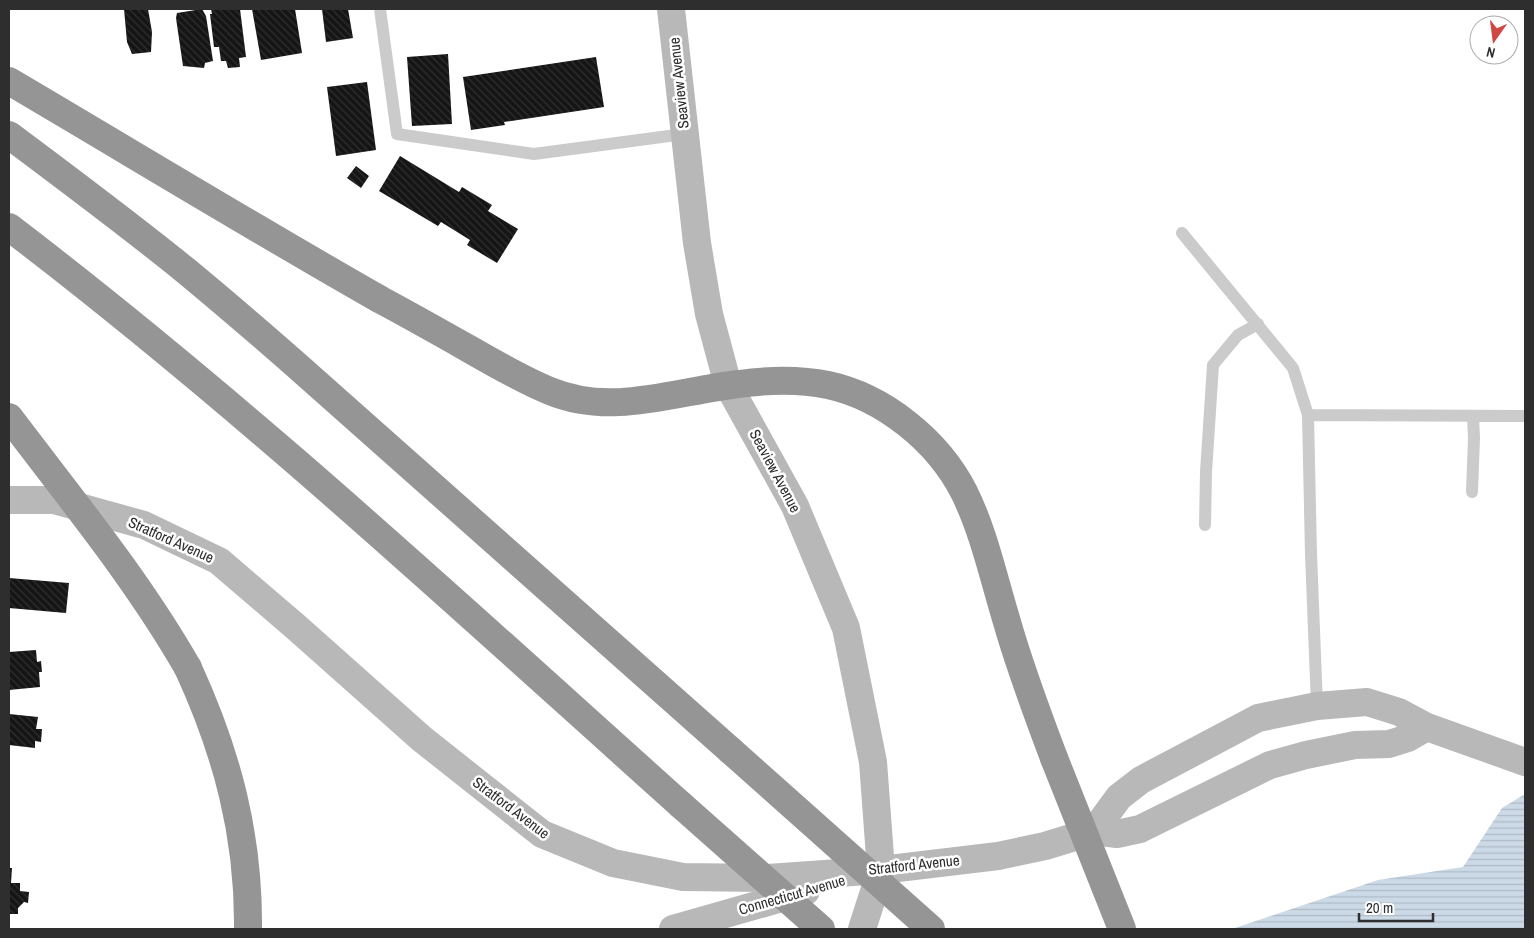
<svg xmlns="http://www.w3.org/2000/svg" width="1534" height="938" font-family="'Archivo Narrow',sans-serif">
<defs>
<pattern id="water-rules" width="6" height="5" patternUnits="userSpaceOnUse" patternTransform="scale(1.25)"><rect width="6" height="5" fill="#ccdae7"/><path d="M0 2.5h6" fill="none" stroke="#b0bbc6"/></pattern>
<pattern id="building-back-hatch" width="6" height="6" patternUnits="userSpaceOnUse" patternTransform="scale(1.25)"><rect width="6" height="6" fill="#151515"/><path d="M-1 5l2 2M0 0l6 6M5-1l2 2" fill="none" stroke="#2f2f2f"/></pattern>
</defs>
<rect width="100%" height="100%" fill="#fff"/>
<path fill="url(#water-rules)" d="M 1525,794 L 1525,929 L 1232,929 L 1378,880 L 1463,867 L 1502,808 Z"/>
<path fill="url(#building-back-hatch)" d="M 124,9 L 148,9 L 152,32 L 151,52 L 132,54 L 127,42 Z
M 202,9 L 206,16 L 213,61 L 205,63 L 204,68 L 183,66 L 176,18 L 177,13 Z
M 211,9 L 240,9 L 246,57 L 239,58 L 240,67 L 228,68 L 226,61 L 221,61 L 219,47 L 214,47 L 210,14 L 212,14 Z
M 252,9 L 295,9 L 302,53 L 261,60 Z
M 322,9 L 348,9 L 353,38 L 326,42 Z
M 448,54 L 452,124 L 412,126 L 407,57 Z
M 596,57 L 604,107 L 504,122 L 505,125 L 471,130 L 463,77 Z
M 367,82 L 376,150 L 336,156 L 327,87 Z
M 400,156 L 459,192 L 462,187 L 492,205 L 488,211 L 518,229 L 497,263 L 467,245 L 470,240 L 441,222 L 438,226 L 379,191 Z
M 356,166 L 369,176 L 361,188 L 347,178 Z
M 9,578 L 69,583 L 66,613 L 9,608 Z
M 36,650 L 37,662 L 41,661 L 42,672 L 39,672 L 40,687 L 9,690 L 9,652 Z
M 9,714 L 38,717 L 36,729 L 42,729 L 41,742 L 35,741 L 35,748 L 9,745 Z
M 9,868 L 12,868 L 11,883 L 20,883 L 20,891 L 29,892 L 28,903 L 24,902 L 18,908 L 18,914 L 9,914 Z"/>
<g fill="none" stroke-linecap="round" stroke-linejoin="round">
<path stroke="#cbcbcb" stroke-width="12" d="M 380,9 L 397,134 L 534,154 L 684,134
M 1182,233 L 1293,368 L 1308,415 L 1311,554 L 1317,706
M 1308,415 L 1525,416
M 1472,492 L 1474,438 L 1473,416
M 1205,525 L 1206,472 L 1213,365 L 1238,335 L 1258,324"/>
<path stroke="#b8b8b8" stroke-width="28" d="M 671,9 L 697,243 L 709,314 L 728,385 L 795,506 L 846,628 L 873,762 L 881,870 L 862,929
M 9,500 L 54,500 L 144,525 L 219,561 L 296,627 L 422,739 L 542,834 L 613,863 L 683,877 L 768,878 L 881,870 L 998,856 L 1045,846 L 1094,831 L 1117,834 L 1140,829 L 1270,765 L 1306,755 L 1355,745 L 1389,744 L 1408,738 L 1427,727
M 1094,831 L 1119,797 L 1141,780 L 1258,718 L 1317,706 L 1367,702 L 1399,712 L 1427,727 L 1525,762
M 673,929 L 806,891"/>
<path stroke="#959595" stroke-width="28" d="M 9,81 C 133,154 256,229 381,300 C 411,316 441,333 471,350 C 497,365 523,380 550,391 C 612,417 676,391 739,384 C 768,380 799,379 828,385 C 884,397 938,441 964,492 C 984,532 994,580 1007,622 C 1020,668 1037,713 1054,758
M 9,135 C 68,179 127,223 185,270 C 231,308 276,347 321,387 L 730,750
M 9,227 C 244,406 461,608 681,805
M 188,668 C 227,753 249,835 248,929"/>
<path stroke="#959595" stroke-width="28" d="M 9,417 C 71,499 137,579 188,668
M 730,750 L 931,929
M 1054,758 L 1122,929
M 681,805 L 821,929"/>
</g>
<g text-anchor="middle" stroke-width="5" stroke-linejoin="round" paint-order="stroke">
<g font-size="15" fill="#2e2e2e" stroke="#fff">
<text transform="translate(679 83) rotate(-96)" y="5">Seaview Avenue</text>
<text transform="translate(775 471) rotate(62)" y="5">Seaview Avenue</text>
<text transform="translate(171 540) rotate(24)" y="5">Stratford Avenue</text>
<text transform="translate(511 808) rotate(37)" y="5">Stratford Avenue</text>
<text transform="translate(914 865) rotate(-6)" y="5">Stratford Avenue</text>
<text transform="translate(792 895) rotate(-16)" y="5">Connecticut Avenue</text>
</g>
</g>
<rect width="1534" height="938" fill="none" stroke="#2e2e2e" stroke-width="20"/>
<g transform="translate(1494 40) rotate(194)"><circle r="24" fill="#ffffff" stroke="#ababab"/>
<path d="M0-4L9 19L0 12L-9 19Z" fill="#cf4846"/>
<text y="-8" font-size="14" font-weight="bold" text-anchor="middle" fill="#2e2e2e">N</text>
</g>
<path d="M1359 913v8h74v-8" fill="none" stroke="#2e2e2e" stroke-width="2.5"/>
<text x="1366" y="913" font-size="15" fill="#2e2e2e" stroke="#ffffff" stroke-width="4" paint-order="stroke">20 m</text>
</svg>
